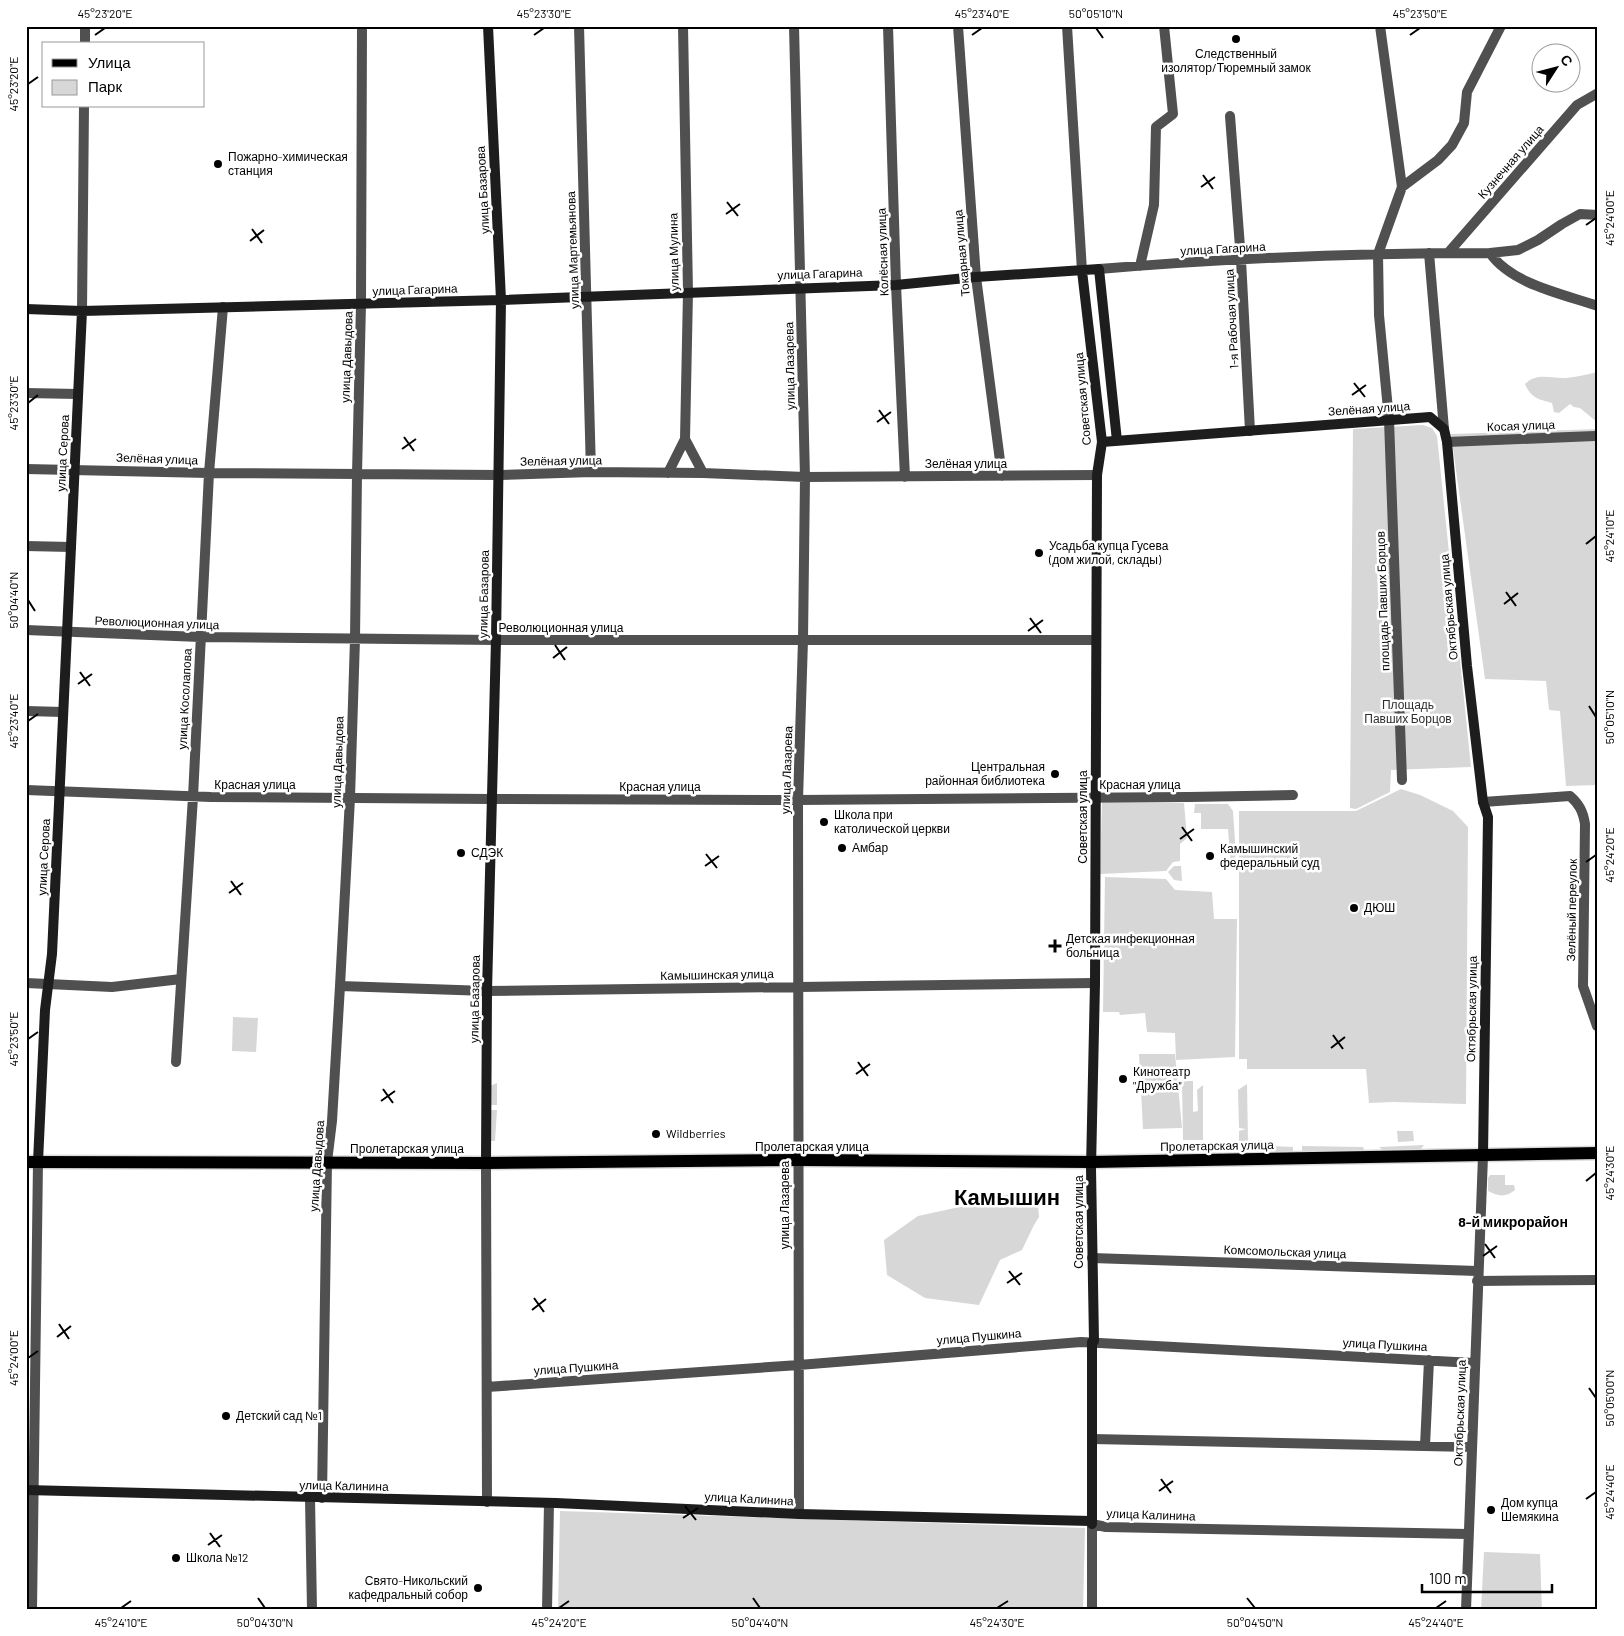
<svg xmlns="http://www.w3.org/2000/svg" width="1624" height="1636" font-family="Barlow,sans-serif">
<rect width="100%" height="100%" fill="#fff"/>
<path fill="#d7d7d7" d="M 1598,372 L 1598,423 L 1580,408 L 1574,407 L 1570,404 L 1559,413 L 1554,412 L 1552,403 C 1538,399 1531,398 1525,384 C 1538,372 1550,379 1566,378 C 1576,377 1588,374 1598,372 Z
M 1423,425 L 1432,428 L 1437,436 L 1471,767 L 1391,770 L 1390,792 L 1356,809 L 1350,808 L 1353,429 Z
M 1598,429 L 1598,785 L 1566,786 L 1560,711 L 1549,710 L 1546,681 L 1485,679 L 1451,434 Z
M 1401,789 L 1420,795 L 1453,811 L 1468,827 L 1466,1104 L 1393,1102 L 1369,1103 L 1366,1069 L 1247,1069 L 1247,1059 L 1239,1059 L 1239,811 L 1356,811 Z
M 1102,802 L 1184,803 L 1187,838 L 1180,844 L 1180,861 L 1173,862 L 1166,871 L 1100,874 Z
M 1195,804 L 1228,804 L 1233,811 L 1236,855 L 1231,867 L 1228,829 L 1201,829 L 1201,813 L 1194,813 Z
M 1174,866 L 1181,866 L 1182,881 L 1174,880 L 1168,872 Z
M 1105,877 L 1166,879 L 1175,890 L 1212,892 L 1214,919 L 1237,919 L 1235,1057 L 1176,1060 L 1175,1033 L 1147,1032 L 1145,1013 L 1120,1015 L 1119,1012 L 1103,1012 Z
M 233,1017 L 258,1018 L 256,1052 L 232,1051 Z
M 1139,1054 L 1175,1054 L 1182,1128 L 1143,1129 Z
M 1182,1081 L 1193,1081 L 1193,1112 L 1198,1111 L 1197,1090 L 1203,1085 L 1203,1140 L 1183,1140 Z
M 497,1083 L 497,1105 L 489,1105 L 490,1086 Z
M 1247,1084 L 1248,1141 L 1239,1141 L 1239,1131 L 1246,1129 L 1239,1128 L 1238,1090 Z
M 488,1110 L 497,1110 L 495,1141 L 490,1141 Z
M 1397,1131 L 1413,1131 L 1414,1141 L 1398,1142 Z
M 1424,1145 L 1420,1150 L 1384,1151 L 1379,1147 Z
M 1269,1146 L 1293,1147 L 1293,1152 L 1270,1152 Z
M 1302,1146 L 1363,1147 L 1365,1152 L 1302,1152 Z
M 1490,1175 L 1505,1175 L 1505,1185 L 1514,1185 L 1515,1190 C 1505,1198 1498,1196 1488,1191 L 1488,1178 Z
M 1006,1195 L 1020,1195 L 1038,1205 L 1039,1217 L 1034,1225 L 1022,1250 L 1000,1260 L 979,1305 L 925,1298 L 887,1275 L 884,1240 L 918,1216 L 964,1206 L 987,1198 Z
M 560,1511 L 1085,1528 L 1083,1610 L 558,1610 Z
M 1484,1552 L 1540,1554 L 1542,1610 L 1481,1610 Z"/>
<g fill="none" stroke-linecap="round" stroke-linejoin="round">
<g stroke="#dbdbdb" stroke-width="15">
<path id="primary" d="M 26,1162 L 486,1163 L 798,1160 L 1091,1162 L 1598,1153"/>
</g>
<path stroke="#505050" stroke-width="10" d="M 579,26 L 591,472
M 683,26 L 688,292 L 685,439 L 703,473
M 794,26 L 805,477 L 803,640 L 798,800 L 799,1514
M 888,26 L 896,285 L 905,477
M 958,26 L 976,277 L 1002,476
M 1067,26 L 1082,271
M 1380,26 L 1402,187 L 1378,254 L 1379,315 L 1389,420 L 1402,780
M 85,44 L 85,26
M 1230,116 L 1241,260 L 1250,431
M 1402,187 L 1438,160 L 1452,145 L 1464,123 L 1467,92 L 1501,26
M 1429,253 L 1444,429
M 1448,253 L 1577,105 L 1598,93
M 1490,253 L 1518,250 L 1538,240 L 1562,224 L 1580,214 L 1598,215
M 1140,266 L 1154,205 L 1156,127 L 1173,114 L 1164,26
M 1099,269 C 1229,258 1360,253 1490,253 C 1511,284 1563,294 1598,306
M 82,311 L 84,106
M 26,393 L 78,394
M 1447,442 L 1595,436
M 26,469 L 209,473 L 499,475 L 591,472 L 703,473 L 805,477 L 1097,475
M 668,473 L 685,439
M 26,546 L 71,547
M 26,630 L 200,637 L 496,640 L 1096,640
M 26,711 L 63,712
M 26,790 L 211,797 L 492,799 L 798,800 L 1189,797 L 1293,795
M 1483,802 L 1570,796 C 1579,804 1583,811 1585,824 L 1583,986 L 1597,1026
M 26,983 L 112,987 L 181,979
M 340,986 L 487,991 L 1095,983
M 176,1062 L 193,797 L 209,473 L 223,307
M 486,1163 L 487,1502
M 1092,1258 L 1477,1271
M 1477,1281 L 1598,1280
M 487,1387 L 799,1365 L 1081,1342 L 1474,1363
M 1092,1439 L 1471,1447
M 1425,1446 L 1429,1360
M 310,1498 L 312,1610
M 322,1498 L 327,1162 L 332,1121 L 340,986 L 350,798 L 355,639 L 357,474 L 361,304 L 362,26
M 32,1610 L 38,1162
M 547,1610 L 549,1503
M 1092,1610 L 1092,1524 L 1106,1527 L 1468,1534
M 1466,1610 L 1483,1156"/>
<path stroke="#1d1d1d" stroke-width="10" d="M 1082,271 L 1102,442 L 1097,475 L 1095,983 L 1091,1168 L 1094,1341 L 1092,1342 L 1092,1524
M 26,309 L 82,311 L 501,300 L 896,285 L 976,277 L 1099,269 L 1117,441
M 1102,442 L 1430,417 L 1444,429 L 1447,442 L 1467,666 L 1483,802 L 1488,817 L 1483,1156
M 38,1162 L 45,1010 L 52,954 L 82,311
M 486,1163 L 487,991 L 496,640 L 501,300 L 488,26
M 26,1490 L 556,1503 L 799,1514 L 1091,1521 L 1092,1524"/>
<use href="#primary" stroke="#000" stroke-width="12"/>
</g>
<path fill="none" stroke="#000" stroke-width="2" d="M 1096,28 L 1103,38M 95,35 L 105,28M 534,35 L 544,28M 972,35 L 982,28M 1410,35 L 1420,28M 28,84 L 38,77M 1203,175 L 1213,189M 1201,187 L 1215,177M 727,202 L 738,216M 726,214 L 740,204M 1586,225 L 1596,218M 252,229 L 262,243M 250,241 L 264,230M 1354,383 L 1365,397M 1352,395 L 1366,385M 28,403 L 38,395M 879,410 L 889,424M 877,422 L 891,412M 404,437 L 414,451M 402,449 L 416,439M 1586,544 L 1596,536M 1506,592 L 1516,606M 28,600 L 35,611M 1504,604 L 1518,593M 1030,618 L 1041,633M 1028,631 L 1043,620M 555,645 L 565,660M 553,658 L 567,647M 80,672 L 90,686M 78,684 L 92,674M 1589,706 L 1596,717M 28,721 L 38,714M 1182,827 L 1192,841M 1180,839 L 1194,829M 706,854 L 717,868M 1586,862 L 1596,855M 705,866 L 719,856M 231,881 L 241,895M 229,893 L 243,883M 1333,1035 L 1343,1049M 28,1039 L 38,1032M 1331,1048 L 1345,1037M 858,1062 L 868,1076M 856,1074 L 870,1064M 383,1089 L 393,1103M 381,1101 L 395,1091M 1586,1181 L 1596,1173M 1485,1244 L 1495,1258M 1483,1256 L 1497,1246M 1009,1271 L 1020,1285M 1007,1283 L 1022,1273M 534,1298 L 544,1312M 532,1310 L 546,1299M 59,1324 L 69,1339M 57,1337 L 71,1326M 28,1358 L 38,1351M 1589,1388 L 1596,1398M 1161,1479 L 1171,1493M 1159,1491 L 1173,1481M 1586,1499 L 1596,1492M 685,1506 L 696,1520M 683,1518 L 698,1508M 210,1533 L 220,1547M 208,1545 L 222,1535M 258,1598 L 265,1608M 753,1598 L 760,1608M 1247,1598 L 1255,1608M 121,1608 L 131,1601M 559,1608 L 569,1601M 997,1608 L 1008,1601M 1436,1608 L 1446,1601"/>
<g fill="#000" stroke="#fff" stroke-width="2">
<circle cx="1236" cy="39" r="5"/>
<circle cx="218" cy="164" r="5"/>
<circle cx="1039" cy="553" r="5"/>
<circle cx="1055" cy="774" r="5"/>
<circle cx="824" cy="822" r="5"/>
<circle cx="842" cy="848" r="5"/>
<circle cx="461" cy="853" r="5"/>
<circle cx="1210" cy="856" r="5"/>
<circle cx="1354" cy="908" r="5"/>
<path d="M1052.5 938.5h5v5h5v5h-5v5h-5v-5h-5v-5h5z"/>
<circle cx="1123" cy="1079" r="5"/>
<circle cx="656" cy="1134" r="5"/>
<circle cx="226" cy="1416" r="5"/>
<circle cx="1491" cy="1510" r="5"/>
<circle cx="176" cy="1558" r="5"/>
<circle cx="478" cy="1588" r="5"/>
</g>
<g text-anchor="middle" stroke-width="5" stroke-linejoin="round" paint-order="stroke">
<g font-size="12" fill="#000" stroke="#fff" text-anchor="start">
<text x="1236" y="58" text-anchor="middle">Следственный<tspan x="1236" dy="14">изолятор/Тюремный замок</tspan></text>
<text x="228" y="161">Пожарно-химическая<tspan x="228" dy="14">станция</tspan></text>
<text x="1049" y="550">Усадьба купца Гусева<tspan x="1049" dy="14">(дом жилой, склады)</tspan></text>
<text x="1045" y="771" text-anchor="end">Центральная<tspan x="1045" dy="14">районная библиотека</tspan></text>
<text x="834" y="819">Школа при<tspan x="834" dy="14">католической церкви</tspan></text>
<text x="852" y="852">Амбар</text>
<text x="1220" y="853">Камышинский<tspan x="1220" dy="14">федеральный суд</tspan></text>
<text x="471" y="857">СДЭК</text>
<text x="1364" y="912">ДЮШ</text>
<text x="1066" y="943">Детская инфекционная<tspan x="1066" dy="14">больница</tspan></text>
<text x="1133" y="1076">Кинотеатр<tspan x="1133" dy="14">"Дружба"</tspan></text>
<text x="666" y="1138">Wildberries</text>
<text x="236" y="1420">Детский сад №1</text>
<text x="1501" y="1507">Дом купца<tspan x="1501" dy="14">Шемякина</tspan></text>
<text x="186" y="1562">Школа №12</text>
<text x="468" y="1585" text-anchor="end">Свято-Никольский<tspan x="468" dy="14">кафедральный собор</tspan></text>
</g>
<g font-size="12" fill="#000" stroke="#fff">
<text transform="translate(1511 162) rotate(-49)" y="4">Кузнечная улица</text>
<text transform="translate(483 190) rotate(-93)" y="4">улица Базарова</text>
<text transform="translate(1223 249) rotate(-3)" y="4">улица Гагарина</text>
<text transform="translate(573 250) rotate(-92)" y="4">улица Мартемьянова</text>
<text transform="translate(674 252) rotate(-91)" y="4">улица Мулина</text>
<text transform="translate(883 252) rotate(-92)" y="4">Колёсная улица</text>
<text transform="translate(962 253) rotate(-95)" y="4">Токарная улица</text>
<text transform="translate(820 274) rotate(-2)" y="4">улица Гагарина</text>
<text transform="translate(415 290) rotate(-2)" y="4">улица Гагарина</text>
<text transform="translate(1232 319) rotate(-93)" y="4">1-я Рабочая улица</text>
<text transform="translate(347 357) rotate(-88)" y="4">улица Давыдова</text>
<text transform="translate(790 366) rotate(-91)" y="4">улица Лазарева</text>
<text transform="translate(1083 399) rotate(-95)" y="4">Советская улица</text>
<text transform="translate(1369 409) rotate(-4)" y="4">Зелёная улица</text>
<text transform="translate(1521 426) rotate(-2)" y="4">Косая улица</text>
<text transform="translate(63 453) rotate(-87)" y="4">улица Серова</text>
<text transform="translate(157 459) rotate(2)" y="4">Зелёная улица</text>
<text transform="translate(561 461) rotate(-1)" y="4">Зелёная улица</text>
<text x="966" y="468">Зелёная улица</text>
<text transform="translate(484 594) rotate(-89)" y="4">улица Базарова</text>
<text transform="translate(1383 601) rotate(-92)" y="4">площадь Павших Борцов</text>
<text transform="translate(1449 607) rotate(-95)" y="4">Октябрьская улица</text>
<text transform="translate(157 623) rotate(2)" y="4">Революционная улица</text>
<text x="561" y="632">Революционная улица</text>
<text transform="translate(185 699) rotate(-87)" y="4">улица Косолапова</text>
<text transform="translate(338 762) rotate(-88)" y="4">улица Давыдова</text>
<text transform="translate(787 770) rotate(-88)" y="4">улица Лазарева</text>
<text x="255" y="789">Красная улица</text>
<text x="1140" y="789">Красная улица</text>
<text x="660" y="791">Красная улица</text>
<text transform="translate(1083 817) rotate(-90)" y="4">Советская улица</text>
<text transform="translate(44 857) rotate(-87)" y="4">улица Серова</text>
<text transform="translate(1572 910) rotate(-89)" y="4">Зелёный переулок</text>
<text transform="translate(717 975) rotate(-1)" y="4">Камышинская улица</text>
<text transform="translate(475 999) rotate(-89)" y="4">улица Базарова</text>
<text transform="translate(1472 1009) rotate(-89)" y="4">Октябрьская улица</text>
<text transform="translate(1217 1146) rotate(-1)" y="4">Пролетарская улица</text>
<text x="812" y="1151">Пролетарская улица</text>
<text x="407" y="1153">Пролетарская улица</text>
<text transform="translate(317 1166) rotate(-86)" y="4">улица Давыдова</text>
<text transform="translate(785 1205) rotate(-90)" y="4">улица Лазарева</text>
<text transform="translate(1079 1222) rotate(-90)" y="4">Советская улица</text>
<text transform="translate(1285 1252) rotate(2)" y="4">Комсомольская улица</text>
<text transform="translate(979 1337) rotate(-5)" y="4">улица Пушкина</text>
<text transform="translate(1385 1345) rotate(3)" y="4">улица Пушкина</text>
<text transform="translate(576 1368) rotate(-4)" y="4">улица Пушкина</text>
<text transform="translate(1460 1413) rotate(-88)" y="4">Октябрьская улица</text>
<text transform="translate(344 1486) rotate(1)" y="4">улица Калинина</text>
<text transform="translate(749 1499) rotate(3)" y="4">улица Калинина</text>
<text transform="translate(1151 1515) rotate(2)" y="4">улица Калинина</text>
</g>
<g font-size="12" fill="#2e2e2e" stroke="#fff">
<text x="1408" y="709">Площадь<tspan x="1408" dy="14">Павших Борцов</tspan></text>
</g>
<g font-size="14" font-weight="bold" fill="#000" stroke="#fff">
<text x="1513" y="1227">8-й микрорайон</text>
</g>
<g font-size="22" font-weight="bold" fill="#000" stroke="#fff">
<text x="1007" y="1205">Камышин</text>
</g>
</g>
<rect width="1624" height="1636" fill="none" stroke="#ffffff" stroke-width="55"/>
<rect x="42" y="42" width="162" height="65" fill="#ffffff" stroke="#999999"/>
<rect x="52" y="59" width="25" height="8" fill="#000000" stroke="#999999"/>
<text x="88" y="68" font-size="15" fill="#000000">Улица</text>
<rect x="52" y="80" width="25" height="15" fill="#d7d7d7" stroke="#999999"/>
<text x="88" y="92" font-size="15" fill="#000000">Парк</text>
<g transform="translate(1556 68) rotate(54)"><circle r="24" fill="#ffffff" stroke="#999999"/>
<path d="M0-4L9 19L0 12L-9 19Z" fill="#000000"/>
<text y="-8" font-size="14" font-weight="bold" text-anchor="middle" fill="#000000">С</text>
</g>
<path d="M1422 1584v8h130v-8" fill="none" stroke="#000000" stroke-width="2.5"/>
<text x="1429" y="1584" font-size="15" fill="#000000" stroke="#ffffff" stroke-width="4" paint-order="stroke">100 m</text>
<rect x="28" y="28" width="1568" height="1580" fill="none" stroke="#000" stroke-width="2"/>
<g font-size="12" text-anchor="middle" fill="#000">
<text x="105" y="18">45°23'20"E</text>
<text x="544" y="18">45°23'30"E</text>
<text x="982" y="18">45°23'40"E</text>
<text x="1096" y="18">50°05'10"N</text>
<text x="1420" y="18">45°23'50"E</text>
<text transform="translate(14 84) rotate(-90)" y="4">45°23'20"E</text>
<text transform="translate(1610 218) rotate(-90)" y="4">45°24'00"E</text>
<text transform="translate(14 403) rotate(-90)" y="4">45°23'30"E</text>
<text transform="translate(1610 536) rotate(-90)" y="4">45°24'10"E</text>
<text transform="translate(14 600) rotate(-90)" y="4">50°04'40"N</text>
<text transform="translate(1610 717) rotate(-90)" y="4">50°05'10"N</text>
<text transform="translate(14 721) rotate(-90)" y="4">45°23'40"E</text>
<text transform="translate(1610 855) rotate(-90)" y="4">45°24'20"E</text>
<text transform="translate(14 1039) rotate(-90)" y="4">45°23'50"E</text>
<text transform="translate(1610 1173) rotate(-90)" y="4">45°24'30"E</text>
<text transform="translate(14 1358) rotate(-90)" y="4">45°24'00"E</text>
<text transform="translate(1610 1398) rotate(-90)" y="4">50°05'00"N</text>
<text transform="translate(1610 1492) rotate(-90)" y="4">45°24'40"E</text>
<text x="121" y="1627">45°24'10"E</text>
<text x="265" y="1627">50°04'30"N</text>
<text x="559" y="1627">45°24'20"E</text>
<text x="760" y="1627">50°04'40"N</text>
<text x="997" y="1627">45°24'30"E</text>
<text x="1255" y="1627">50°04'50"N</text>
<text x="1436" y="1627">45°24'40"E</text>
</g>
</svg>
